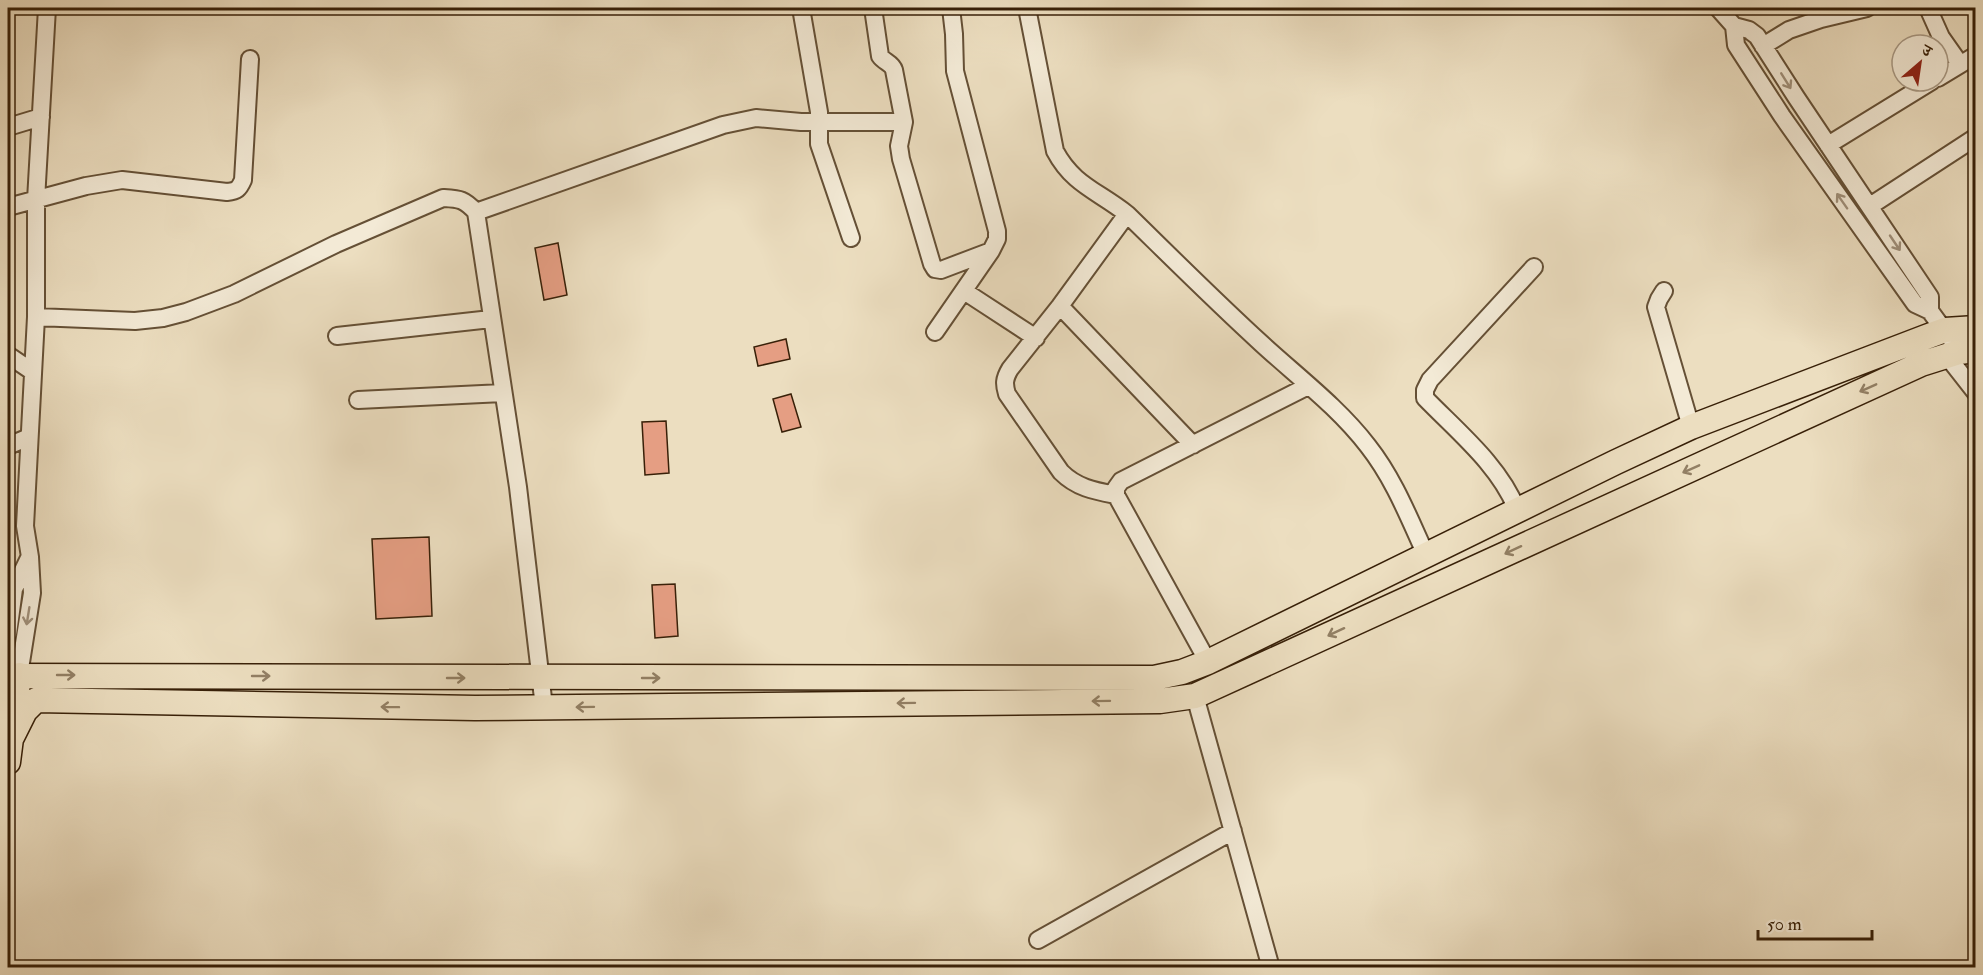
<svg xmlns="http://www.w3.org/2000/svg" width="1983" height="975" font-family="'IM FELL Double Pica','Noto Serif Devanagari',serif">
<rect width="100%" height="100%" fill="#ecdec0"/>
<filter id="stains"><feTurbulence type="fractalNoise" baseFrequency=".00333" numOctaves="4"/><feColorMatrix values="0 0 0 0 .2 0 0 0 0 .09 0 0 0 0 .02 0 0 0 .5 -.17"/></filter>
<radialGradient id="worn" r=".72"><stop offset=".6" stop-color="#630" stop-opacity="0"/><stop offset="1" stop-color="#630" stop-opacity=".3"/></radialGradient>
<path fill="#e59e83" stroke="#382008" stroke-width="1.5" d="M 558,243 L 567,295 L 544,300 L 535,248 Z
M 786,339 L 790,359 L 758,366 L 754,347 Z
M 791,394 L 801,427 L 782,432 L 773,399 Z
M 666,421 L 669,473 L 645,475 L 642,422 Z
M 429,537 L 432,616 L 376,619 L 372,539 Z
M 675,584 L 678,636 L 655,638 L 652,585 Z"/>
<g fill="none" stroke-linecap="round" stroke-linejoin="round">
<g stroke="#655036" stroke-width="20">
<path id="minor" d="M 801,8 L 819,112 L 819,144 L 851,238
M 873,8 L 880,56 C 884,62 892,63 894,70 L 904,122 L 899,146 L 901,159 L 932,264 L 935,269 L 941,270 L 991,251
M 1027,8 L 1055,151 C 1073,185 1098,191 1127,214 C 1172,258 1216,302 1262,344 C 1298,377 1339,408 1368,446 C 1394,479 1409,518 1426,555
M 1718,8 L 1734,26 L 1749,30 L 1757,36 L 1796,97 L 1930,297 L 1930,311
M 1928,8 L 1941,37 L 1960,64
M 1734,26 L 1736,45 L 1782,116 L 1915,304 L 1930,311 L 1949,337
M 1763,46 L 1789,30 L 1821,19 L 1867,8
M 1938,78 L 1976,55
M 8,127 L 41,117
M 1828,145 L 1932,81
M 1870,206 L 1976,137
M 8,207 L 86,186 L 122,180 L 227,192 C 237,191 239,189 243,180 L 250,59
M 476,212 L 723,125 L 756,118 L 801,122 L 904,122
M 964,291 L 1036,338
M 1664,291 L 1659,299 L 1656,307 L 1691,427
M 1060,306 L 1193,445
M 36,317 L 135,321 L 163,318 L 186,312 L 234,294 L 336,244 L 443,198 C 460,199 464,199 476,212 L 518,487 L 544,707
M 935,332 L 991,251 L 997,239 L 997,231 L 955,71 L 954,34 L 951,8
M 337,336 L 491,319
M 8,355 L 33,372
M 1947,356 L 1976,393
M 358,400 L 503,393
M 8,446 L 29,437
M 1116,495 C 1095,491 1077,488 1061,472 L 1007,394 C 1004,384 1004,379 1010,369 L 1060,306 L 1127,214
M 1517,510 C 1500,466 1458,432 1425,398 L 1425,390 L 1430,380 L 1534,267
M 8,634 L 14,589 L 29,558
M 1208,662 L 1116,495 L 1116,488 L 1121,481 L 1308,386
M 19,675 L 32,593 L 30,557 L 25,526 L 36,317 L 36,200 L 47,8
M 1195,696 L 1271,968
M 1038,940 L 1233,831"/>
</g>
<g stroke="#382008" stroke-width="27">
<path id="highway" d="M 8,676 L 1154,678 L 1182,672 L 1208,662 L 1616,462 L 1691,427 L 1926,337 L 1945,330 L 1976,328
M 10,741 L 25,711 L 36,700 L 475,708 L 1160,701 L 1195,696 L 1921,364 L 1959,352 L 1976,350
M 8,762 L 19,675"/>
</g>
<use href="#minor" stroke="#f3ead6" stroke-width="16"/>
<use href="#highway" stroke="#ecdec0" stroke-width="24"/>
</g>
<defs><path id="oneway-shaft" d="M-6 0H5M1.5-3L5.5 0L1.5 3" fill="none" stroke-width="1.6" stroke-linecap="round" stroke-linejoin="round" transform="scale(1.5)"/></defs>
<g stroke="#9f8f79">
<use href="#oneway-shaft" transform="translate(1786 81) rotate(58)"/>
<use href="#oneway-shaft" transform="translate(1842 201) rotate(-125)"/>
<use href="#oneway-shaft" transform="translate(1895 243) rotate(56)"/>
<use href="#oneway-shaft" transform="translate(28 616) rotate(99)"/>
</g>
<g stroke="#927f64">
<use href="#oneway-shaft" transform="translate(1868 388) rotate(156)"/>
<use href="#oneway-shaft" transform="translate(1691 469) rotate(156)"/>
<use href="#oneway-shaft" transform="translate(1513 550) rotate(155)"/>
<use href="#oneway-shaft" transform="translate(1336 632) rotate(155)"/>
<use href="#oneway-shaft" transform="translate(66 675)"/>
<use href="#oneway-shaft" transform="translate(261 676)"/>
<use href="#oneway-shaft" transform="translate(456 678)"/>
<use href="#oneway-shaft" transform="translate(651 678)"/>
<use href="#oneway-shaft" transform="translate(1101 701) rotate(179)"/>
<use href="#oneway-shaft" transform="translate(906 703) rotate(179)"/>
<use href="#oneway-shaft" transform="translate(390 707) rotate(-179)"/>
<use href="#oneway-shaft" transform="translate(585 707) rotate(179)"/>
</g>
<rect width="1983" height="975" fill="none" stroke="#ecdec0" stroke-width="30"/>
<rect x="9" y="9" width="1965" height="957" fill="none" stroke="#382008" stroke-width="3"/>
<rect x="15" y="15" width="1953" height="945" fill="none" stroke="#382008" stroke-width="1.5"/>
<g transform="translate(1920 63) rotate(29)"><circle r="28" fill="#f3ead6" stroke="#a89984" stroke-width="1.5"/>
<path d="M0-4.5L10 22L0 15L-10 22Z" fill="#8f2418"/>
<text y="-9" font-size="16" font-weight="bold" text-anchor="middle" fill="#382008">उ</text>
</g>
<path d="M1758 930v9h114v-9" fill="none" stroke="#382008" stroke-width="3"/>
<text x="1767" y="930" font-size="18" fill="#382008" stroke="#f3ead6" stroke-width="4.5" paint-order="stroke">50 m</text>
<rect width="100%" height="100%" filter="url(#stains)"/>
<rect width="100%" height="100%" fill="url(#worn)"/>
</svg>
